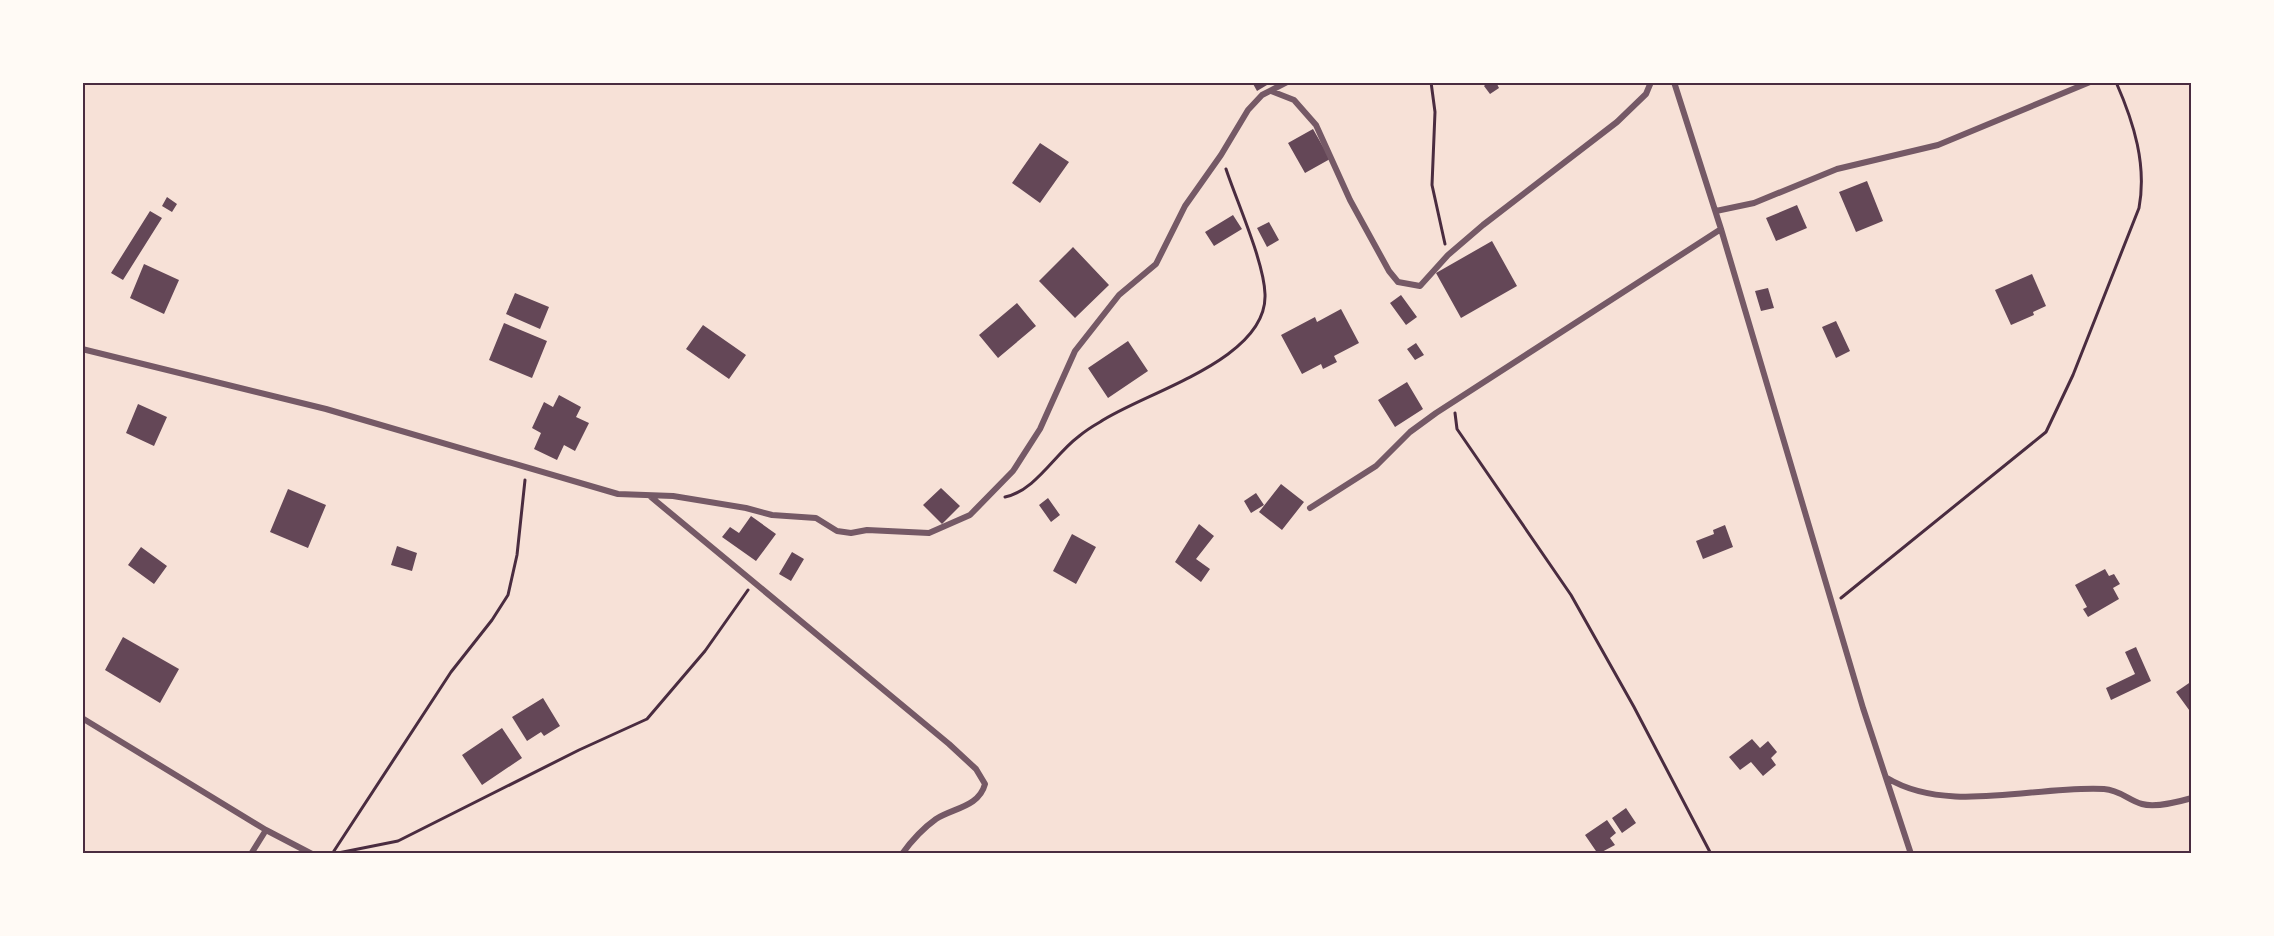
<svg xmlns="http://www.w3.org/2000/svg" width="2274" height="936" font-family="Jost,sans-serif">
<rect width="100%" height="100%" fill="#f7e1d7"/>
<path fill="#644757" d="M 1252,82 L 1272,82 L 1257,91 Z
M 1488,82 L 1496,82 L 1499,88 L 1490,94 L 1484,86 Z
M 1313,129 L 1330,159 L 1305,173 L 1288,143 Z
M 1040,143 L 1069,162 L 1040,203 L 1012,183 Z
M 1867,181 L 1883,221 L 1856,232 L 1839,192 Z
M 167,197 L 177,204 L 172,212 L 162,206 Z
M 1797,205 L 1807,228 L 1776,241 L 1766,218 Z
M 150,211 L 162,218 L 123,280 L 111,273 Z
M 1233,215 L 1242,229 L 1214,246 L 1205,232 Z
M 1269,222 L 1279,240 L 1267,247 L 1257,228 Z
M 1492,241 L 1517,286 L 1461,318 L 1436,273 Z
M 1073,247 L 1109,285 L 1075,318 L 1039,281 Z
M 144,264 L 179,280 L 164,314 L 130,298 Z
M 2032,274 L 2046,306 L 2033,312 L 2034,315 L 2011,325 L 1995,290 Z
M 1768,288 L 1774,308 L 1761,311 L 1755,291 Z
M 515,293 L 549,307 L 540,329 L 506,314 Z
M 1401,295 L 1417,317 L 1406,325 L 1390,303 Z
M 1017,303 L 1036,326 L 998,358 L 979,335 Z
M 1341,309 L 1359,343 L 1334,356 L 1337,362 L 1323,369 L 1321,364 L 1302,374 L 1281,335 L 1315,317 L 1317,322 Z
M 1836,321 L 1850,351 L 1836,358 L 1822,327 Z
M 504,323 L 547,341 L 532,378 L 489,360 Z
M 703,325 L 746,355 L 729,379 L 686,349 Z
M 1128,341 L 1148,371 L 1108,398 L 1088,368 Z
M 1416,343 L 1424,355 L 1415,360 L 1407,349 Z
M 1407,382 L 1423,409 L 1395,427 L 1378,400 Z
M 559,395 L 581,407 L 576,417 L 589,423 L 575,451 L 564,445 L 557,460 L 534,449 L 541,433 L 532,428 L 544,402 L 553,407 Z
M 138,404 L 167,417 L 154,446 L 126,433 Z
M 1281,484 L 1304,502 L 1282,530 L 1259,512 Z
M 941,488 L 960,506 L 942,524 L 923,505 Z
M 288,489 L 326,505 L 308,548 L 270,532 Z
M 1256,493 L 1264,505 L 1251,513 L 1244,501 Z
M 1048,498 L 1060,515 L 1051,522 L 1039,505 Z
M 751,516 L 776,534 L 756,561 L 722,537 L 730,527 L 739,533 Z
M 1199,524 L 1214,536 L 1196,559 L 1210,569 L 1201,582 L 1175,562 Z
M 1725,525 L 1733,547 L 1703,559 L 1696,541 L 1714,534 L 1713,530 Z
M 1072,534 L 1096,547 L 1076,584 L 1053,571 Z
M 397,546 L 417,553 L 412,571 L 391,565 Z
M 141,547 L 167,566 L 154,584 L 128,565 Z
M 792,552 L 804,559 L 791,581 L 779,574 Z
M 2105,569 L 2109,576 L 2114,574 L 2120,584 L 2113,588 L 2119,599 L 2088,617 L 2083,609 L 2087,607 L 2075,585 Z
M 123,637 L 179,669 L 160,703 L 105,670 Z
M 2136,647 L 2151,681 L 2111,700 L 2106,688 L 2135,674 L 2125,652 Z
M 2192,681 L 2192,714 L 2176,692 Z
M 543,698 L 560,726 L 544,736 L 541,732 L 527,741 L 512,717 Z
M 502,728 L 522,758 L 482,785 L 462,755 Z
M 1752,739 L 1760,748 L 1768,741 L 1777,752 L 1771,758 L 1776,765 L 1763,776 L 1751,762 L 1740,770 L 1729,757 Z
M 1626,808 L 1636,823 L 1622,833 L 1612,818 Z
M 1607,820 L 1616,833 L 1610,838 L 1615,845 L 1598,854 L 1585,835 Z"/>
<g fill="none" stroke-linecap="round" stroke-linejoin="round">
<path stroke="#4a2c40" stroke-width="3" d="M 1431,82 L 1435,112 L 1432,185 L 1445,244
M 1455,413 L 1457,429 L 1571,595 L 1634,707 L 1711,854
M 1005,497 C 1035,491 1055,454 1078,437 C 1085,431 1093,426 1100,422 C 1145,392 1268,360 1265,294 C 1264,262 1237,202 1226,169
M 1841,598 L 2046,432 L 2073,375 L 2139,208 C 2147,165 2134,123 2116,82
M 332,854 L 451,672 L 492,620 L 508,595 L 517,555 L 525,480
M 333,854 L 398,841 L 579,750 L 647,719 L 705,651 L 748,590"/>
<path stroke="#755966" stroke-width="6" d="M 1674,82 L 1721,229 L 1863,708 L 1911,854
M 1271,91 L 1294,100 L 1316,125 L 1350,200 L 1389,271 L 1398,282 L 1420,286 L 1448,255 L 1483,225 L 1617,122 L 1646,94 L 1651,82
M 1716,211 L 1754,203 L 1837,169 L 1938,145 L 2090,82
M 82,349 L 326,409 L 618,494 L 673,496 L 746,508 L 772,515 L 816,518 L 837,531 L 851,533 L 867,530 L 929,533 L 970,515 L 1013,471 L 1040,429 L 1075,351 L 1119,295 L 1156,264 L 1185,206 L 1221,155 L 1248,110 L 1262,95 L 1287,82
M 651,497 L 949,744 L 976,769 L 985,784 C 979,807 953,808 936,819 C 922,829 912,840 902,854
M 1310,508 L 1376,466 L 1410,432 L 1436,413 L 1721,229
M 82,718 L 266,830 L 312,854
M 1887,778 C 1948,815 2036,785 2104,789 C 2120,790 2128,800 2142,804 C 2155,808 2178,802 2192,798
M 251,854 L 266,830"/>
</g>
<rect width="2274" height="936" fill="none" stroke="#fffaf5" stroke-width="168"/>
<rect x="84" y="84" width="2106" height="768" fill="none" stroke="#4a2c40" stroke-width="2"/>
</svg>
